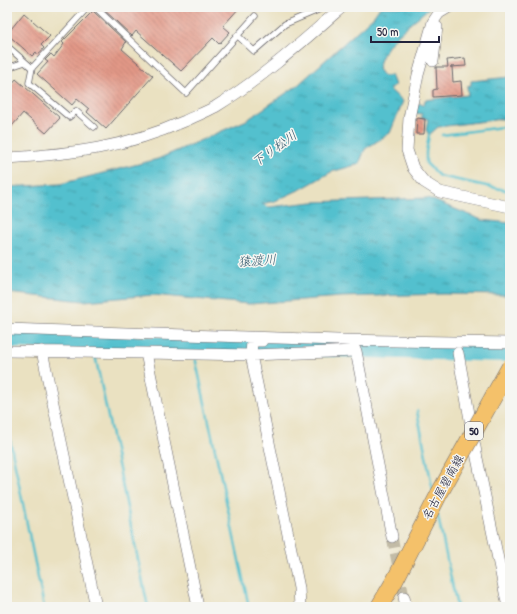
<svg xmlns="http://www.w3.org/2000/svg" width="517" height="614" font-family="'Patrick Hand','Klee One',sans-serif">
<defs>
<pattern id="water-ripples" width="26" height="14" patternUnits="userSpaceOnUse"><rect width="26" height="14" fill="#53c0ce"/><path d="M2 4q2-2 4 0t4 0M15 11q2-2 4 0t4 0" fill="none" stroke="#449ca8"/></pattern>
<pattern id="building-back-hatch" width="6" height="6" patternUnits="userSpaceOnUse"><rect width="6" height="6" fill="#e39987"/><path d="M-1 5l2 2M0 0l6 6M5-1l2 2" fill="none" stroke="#b87c70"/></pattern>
</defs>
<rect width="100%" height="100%" fill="#f6f6f2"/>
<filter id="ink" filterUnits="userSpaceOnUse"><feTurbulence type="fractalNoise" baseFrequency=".025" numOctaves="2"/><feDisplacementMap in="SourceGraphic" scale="8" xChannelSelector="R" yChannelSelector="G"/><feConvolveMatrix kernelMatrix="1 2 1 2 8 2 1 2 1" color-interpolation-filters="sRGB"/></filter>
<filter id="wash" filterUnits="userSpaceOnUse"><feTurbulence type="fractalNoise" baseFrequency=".012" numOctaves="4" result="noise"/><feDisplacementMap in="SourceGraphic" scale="16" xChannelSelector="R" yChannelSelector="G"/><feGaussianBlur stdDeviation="0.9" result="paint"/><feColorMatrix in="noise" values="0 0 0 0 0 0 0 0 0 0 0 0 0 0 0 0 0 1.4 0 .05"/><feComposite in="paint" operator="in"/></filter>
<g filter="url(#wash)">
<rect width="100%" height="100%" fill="#eae1c1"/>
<path fill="url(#water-ripples)" stroke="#3a7184" d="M 380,7 L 430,7 C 410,25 383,42 378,69 L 383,76 L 391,75 L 395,85 L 389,89 L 403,101 L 390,133 L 365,149 L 359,164 L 331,172 L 303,188 L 275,201 L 262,204 L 269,207 L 313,202 L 428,198 L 482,220 L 510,223 L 510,295 L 443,294 L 340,297 L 249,304 L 153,295 L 84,301 L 7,293 L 7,187 L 60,184 L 158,159 L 247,120 L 298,85 L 374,16 Z
M 510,77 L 510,118 L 438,127 L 429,135 L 426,130 L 428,119 L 421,118 L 422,114 L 415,113 L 418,103 L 424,105 L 425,100 L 468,95 L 467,86 L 471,85 L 471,81 Z"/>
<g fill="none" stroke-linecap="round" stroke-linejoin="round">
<path stroke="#53c0ce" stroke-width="2.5" d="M 429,135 L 426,152 L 426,163 L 439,176 L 510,191
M 442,135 L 510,126
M 93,343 L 94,350
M 506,354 L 510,354
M 95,355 L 148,607
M 195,357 L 249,607
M 417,411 L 433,491
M 7,426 L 44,607
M 437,512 L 457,607"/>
<path stroke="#53c0ce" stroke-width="16" d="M 7,340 L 506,354"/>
</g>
<g id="blocks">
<path fill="url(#building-back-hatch)" d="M 101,7 L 240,7 L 223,26 L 230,32 L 219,44 L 213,38 L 181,71 L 136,31 L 132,36 Z
M 93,11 L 126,42 L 122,49 L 153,76 L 106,129 L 87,112 L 89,109 L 77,99 L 72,105 L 37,74 L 48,62 L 45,60 L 51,54 L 54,57 L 64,44 L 62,42 Z
M 24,13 L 50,36 L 41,45 L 44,48 L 38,55 L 36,52 L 32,56 L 7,34 Z
M 465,58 L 466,66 L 450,67 L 452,67 L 453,82 L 461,81 L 462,95 L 433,97 L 433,90 L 437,89 L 436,67 L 448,67 L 447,60 Z
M 16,79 L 60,118 L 46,133 L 23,113 L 7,132 L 7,90 Z
M 417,118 L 425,119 L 424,134 L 416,134 Z"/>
</g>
</g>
<g filter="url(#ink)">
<use href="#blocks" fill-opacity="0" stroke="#68656a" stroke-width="1"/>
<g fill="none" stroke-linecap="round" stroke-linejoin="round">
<path stroke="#c2bba6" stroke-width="11" stroke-dasharray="11 5.5" stroke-linecap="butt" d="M 392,537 L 404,597"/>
<g stroke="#68656a" stroke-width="7">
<path id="service" d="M 95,7 L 186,93 L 255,16
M 238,36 L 254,51 L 285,24 L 325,7
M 7,46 L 32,68 L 88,7
M 32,68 L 29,83 L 69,117 L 76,111 L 94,127
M 7,73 L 13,66 L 25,62"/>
</g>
<g stroke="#68656a" stroke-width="12">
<path id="minor" d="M 449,7 L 439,13 L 433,22 L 418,75 L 409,118 L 407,150 L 413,168 L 424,182 L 440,192 L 510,207
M 433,61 L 437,27
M 7,158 C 72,154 124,148 185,121 C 195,116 206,112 215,107 C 261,79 301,43 342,7
M 7,329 L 338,340 L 510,343
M 262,341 L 252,341 L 251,355 L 356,351 L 392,537
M 7,351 L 146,353 L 198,607
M 42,351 L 96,607
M 146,353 L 251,355 L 299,588 L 300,607
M 458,353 L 477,458 L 508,607
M 404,597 L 406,607"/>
</g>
<g stroke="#68656a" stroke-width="18">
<path id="primary" d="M 379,607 L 395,580 L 439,494"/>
</g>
<use href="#service" stroke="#fff" stroke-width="5.5"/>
<use href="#minor" stroke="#fff" stroke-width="11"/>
<use href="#primary" stroke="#f4c16a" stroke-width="17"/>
<g stroke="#68656a" stroke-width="18" stroke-linecap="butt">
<path id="primary-bridge" d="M 439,494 L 510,367"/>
</g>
<use href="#primary-bridge" stroke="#f4c16a" stroke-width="17"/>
</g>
</g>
<g text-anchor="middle" stroke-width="3" stroke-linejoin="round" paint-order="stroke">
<rect fill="#f6f6f2" stroke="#626272" stroke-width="1" x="465" y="422" width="18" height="18" rx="3"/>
<g font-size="11" font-weight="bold" fill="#22223b">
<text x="474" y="435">50</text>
</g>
<g font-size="12" fill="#22223b" stroke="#f6f6f2">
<text transform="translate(443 487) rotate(-61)" y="4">名古屋碧南線</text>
</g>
<g font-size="13" font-style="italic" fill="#33596e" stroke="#f6f6f2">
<text transform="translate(274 148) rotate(-36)" y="5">下り松川</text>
<text transform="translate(257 260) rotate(-4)" y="5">猿渡川</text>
</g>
</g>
<rect width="517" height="614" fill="none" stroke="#f6f6f2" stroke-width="24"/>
<path d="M371 36v6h68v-6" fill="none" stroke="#22223b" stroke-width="2"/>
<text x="377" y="36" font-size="12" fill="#22223b" stroke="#f6f6f2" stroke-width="3" paint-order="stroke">50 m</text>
</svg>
